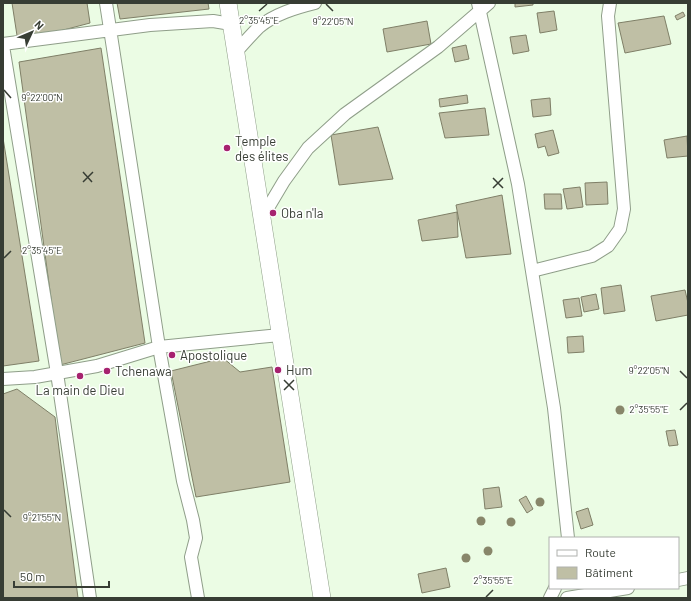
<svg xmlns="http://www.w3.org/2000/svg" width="691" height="601" font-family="Barlow,sans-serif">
<rect width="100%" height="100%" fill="#ebfce4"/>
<path fill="#bfbfa5" stroke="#7f7f67" d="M 12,3 L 87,3 L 90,23 L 18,42 Z
M 117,3 L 208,3 L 209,9 L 120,19 Z
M 515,3 L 533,3 L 533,5 L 515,7 Z
M 554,11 L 557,30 L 540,33 L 537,13 Z
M 683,12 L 685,16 L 677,20 L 675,16 Z
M 664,16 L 671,44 L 625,53 L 618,23 Z
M 427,21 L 431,44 L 387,52 L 383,29 Z
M 526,35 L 529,51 L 513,54 L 510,37 Z
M 466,45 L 469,59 L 455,62 L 452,48 Z
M 101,48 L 145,343 L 60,365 L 19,62 Z
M 467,95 L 468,103 L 440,107 L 439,99 Z
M 550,98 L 551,115 L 533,117 L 531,100 Z
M 485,108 L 489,135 L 445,138 L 439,113 Z
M 378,127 L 393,179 L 339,185 L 331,135 Z
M 553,130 L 559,153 L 548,156 L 545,146 L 538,148 L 535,134 Z
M 687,136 L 688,156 L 667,158 L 664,140 Z
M 3,138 L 39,361 L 3,366 Z
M 607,182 L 608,204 L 586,205 L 585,183 Z
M 580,187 L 583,207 L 567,209 L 563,189 Z
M 544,194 L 561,194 L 562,209 L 545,209 Z
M 502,195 L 511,254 L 466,258 L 456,205 Z
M 457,212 L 458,237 L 422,241 L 418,220 Z
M 621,285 L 625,311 L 604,314 L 601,288 Z
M 685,290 L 688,303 L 688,315 L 656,321 L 651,296 Z
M 596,294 L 599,309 L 584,312 L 581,297 Z
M 579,298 L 582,316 L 566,318 L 563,300 Z
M 583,336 L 584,352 L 568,353 L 567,337 Z
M 223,358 L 240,372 L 272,367 L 290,482 L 196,497 L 171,371 Z
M 17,389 L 55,417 L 78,598 L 3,598 L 3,394 Z
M 675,430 L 678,445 L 669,446 L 666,431 Z
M 499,487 L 502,507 L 485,509 L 483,489 Z
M 526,496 L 533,509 L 527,513 L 519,500 Z
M 588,508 L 593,525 L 581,529 L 576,512 Z
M 446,568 L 450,587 L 422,593 L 418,574 Z"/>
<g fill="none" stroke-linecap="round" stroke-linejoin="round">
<g stroke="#8f9e89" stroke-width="14">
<path id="street" d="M 106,3 L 159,347 L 183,481 L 193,520 L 196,538 L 191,557 L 198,598
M 478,3 L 518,184 L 554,408 L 568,538
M 3,44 L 150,25 L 213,21 L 231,24
M 3,46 L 57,373 L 90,598
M 236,52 C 243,44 251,35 259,27 C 275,14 295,8 315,3
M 262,218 L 284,181 L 308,148 L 345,114 L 438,47 L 489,3
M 532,271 L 592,256 L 608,246 L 620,229 L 624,209 L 608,16 L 610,3
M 3,379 L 35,377 L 97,366 L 159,347 L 280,335
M 678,580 L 688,578
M 550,598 L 555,588
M 567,598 L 628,588"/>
</g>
<g stroke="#8f9e89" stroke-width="18">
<path id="secondary" d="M 228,3 L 322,598"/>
</g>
<use href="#street" stroke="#fff" stroke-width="12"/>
<use href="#secondary" stroke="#fff" stroke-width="17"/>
</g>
<g fill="#88866a">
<circle cx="620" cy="410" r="4.5"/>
<circle cx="540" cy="502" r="4.5"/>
<circle cx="481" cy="521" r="4.5"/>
<circle cx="511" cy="522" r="4.5"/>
<circle cx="488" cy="551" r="4.5"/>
<circle cx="466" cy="558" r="4.5"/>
</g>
<path fill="none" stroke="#373d34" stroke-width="1.5" d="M 326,4 L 333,11M 259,11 L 267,4M 4,90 L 11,98M 83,172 L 92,182M 493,178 L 503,188M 83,182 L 93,172M 493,188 L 503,178M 4,258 L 11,251M 680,371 L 687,378M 284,380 L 294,390M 284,390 L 294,380M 680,410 L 687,403M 4,510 L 11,517M 486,597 L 493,590"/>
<g fill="#a6226f" stroke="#fff" stroke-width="1.5">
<circle cx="227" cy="148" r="4"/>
<circle cx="273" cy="213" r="4"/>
<circle cx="172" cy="355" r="4"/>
<circle cx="278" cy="370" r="4"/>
<circle cx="107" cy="371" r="4"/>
<circle cx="80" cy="376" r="4"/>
</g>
<g text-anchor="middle" stroke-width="3" stroke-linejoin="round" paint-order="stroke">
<g font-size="13" fill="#373d34" stroke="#fff" text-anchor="start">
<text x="235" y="146">Temple<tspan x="235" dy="15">des élites</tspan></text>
<text x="281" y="218">Oba n'la</text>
<text x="180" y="360">Apostolique</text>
<text x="286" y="375">Hum</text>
<text x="115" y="376">Tchenawa</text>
<text x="80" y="395" text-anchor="middle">La main de Dieu</text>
</g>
</g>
<g font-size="10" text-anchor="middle" fill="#373d34" stroke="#fff" stroke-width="3" stroke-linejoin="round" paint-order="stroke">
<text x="259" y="24">2°35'45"E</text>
<text x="333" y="25">9°22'05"N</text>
<text x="42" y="101">9°22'00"N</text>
<text x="42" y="254">2°35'45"E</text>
<text x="649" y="374">9°22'05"N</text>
<text x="649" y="413">2°35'55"E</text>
<text x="42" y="521">9°21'55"N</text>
<text x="493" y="584">2°35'55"E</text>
</g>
<rect width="691" height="601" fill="none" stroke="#373d34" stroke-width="8"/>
<rect x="549" y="537" width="130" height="52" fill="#ffffff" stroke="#afb1ae"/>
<rect x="557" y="550" width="20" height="6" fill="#ffffff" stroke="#afb1ae"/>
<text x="585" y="557" font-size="12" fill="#373d34">Route</text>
<rect x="557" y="567" width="20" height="12" fill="#bfbfa5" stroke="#afb1ae"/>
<text x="585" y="577" font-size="12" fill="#373d34">Bâtiment</text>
<g transform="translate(32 32) rotate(46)" stroke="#ffffff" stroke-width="3" paint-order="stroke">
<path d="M0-3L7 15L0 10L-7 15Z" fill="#373d34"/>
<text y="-6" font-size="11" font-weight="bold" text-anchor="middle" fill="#373d34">N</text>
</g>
<path d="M14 581v6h95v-6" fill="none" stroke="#373d34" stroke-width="2"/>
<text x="20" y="581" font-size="12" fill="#373d34" stroke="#ffffff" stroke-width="3" paint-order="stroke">50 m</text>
</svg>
